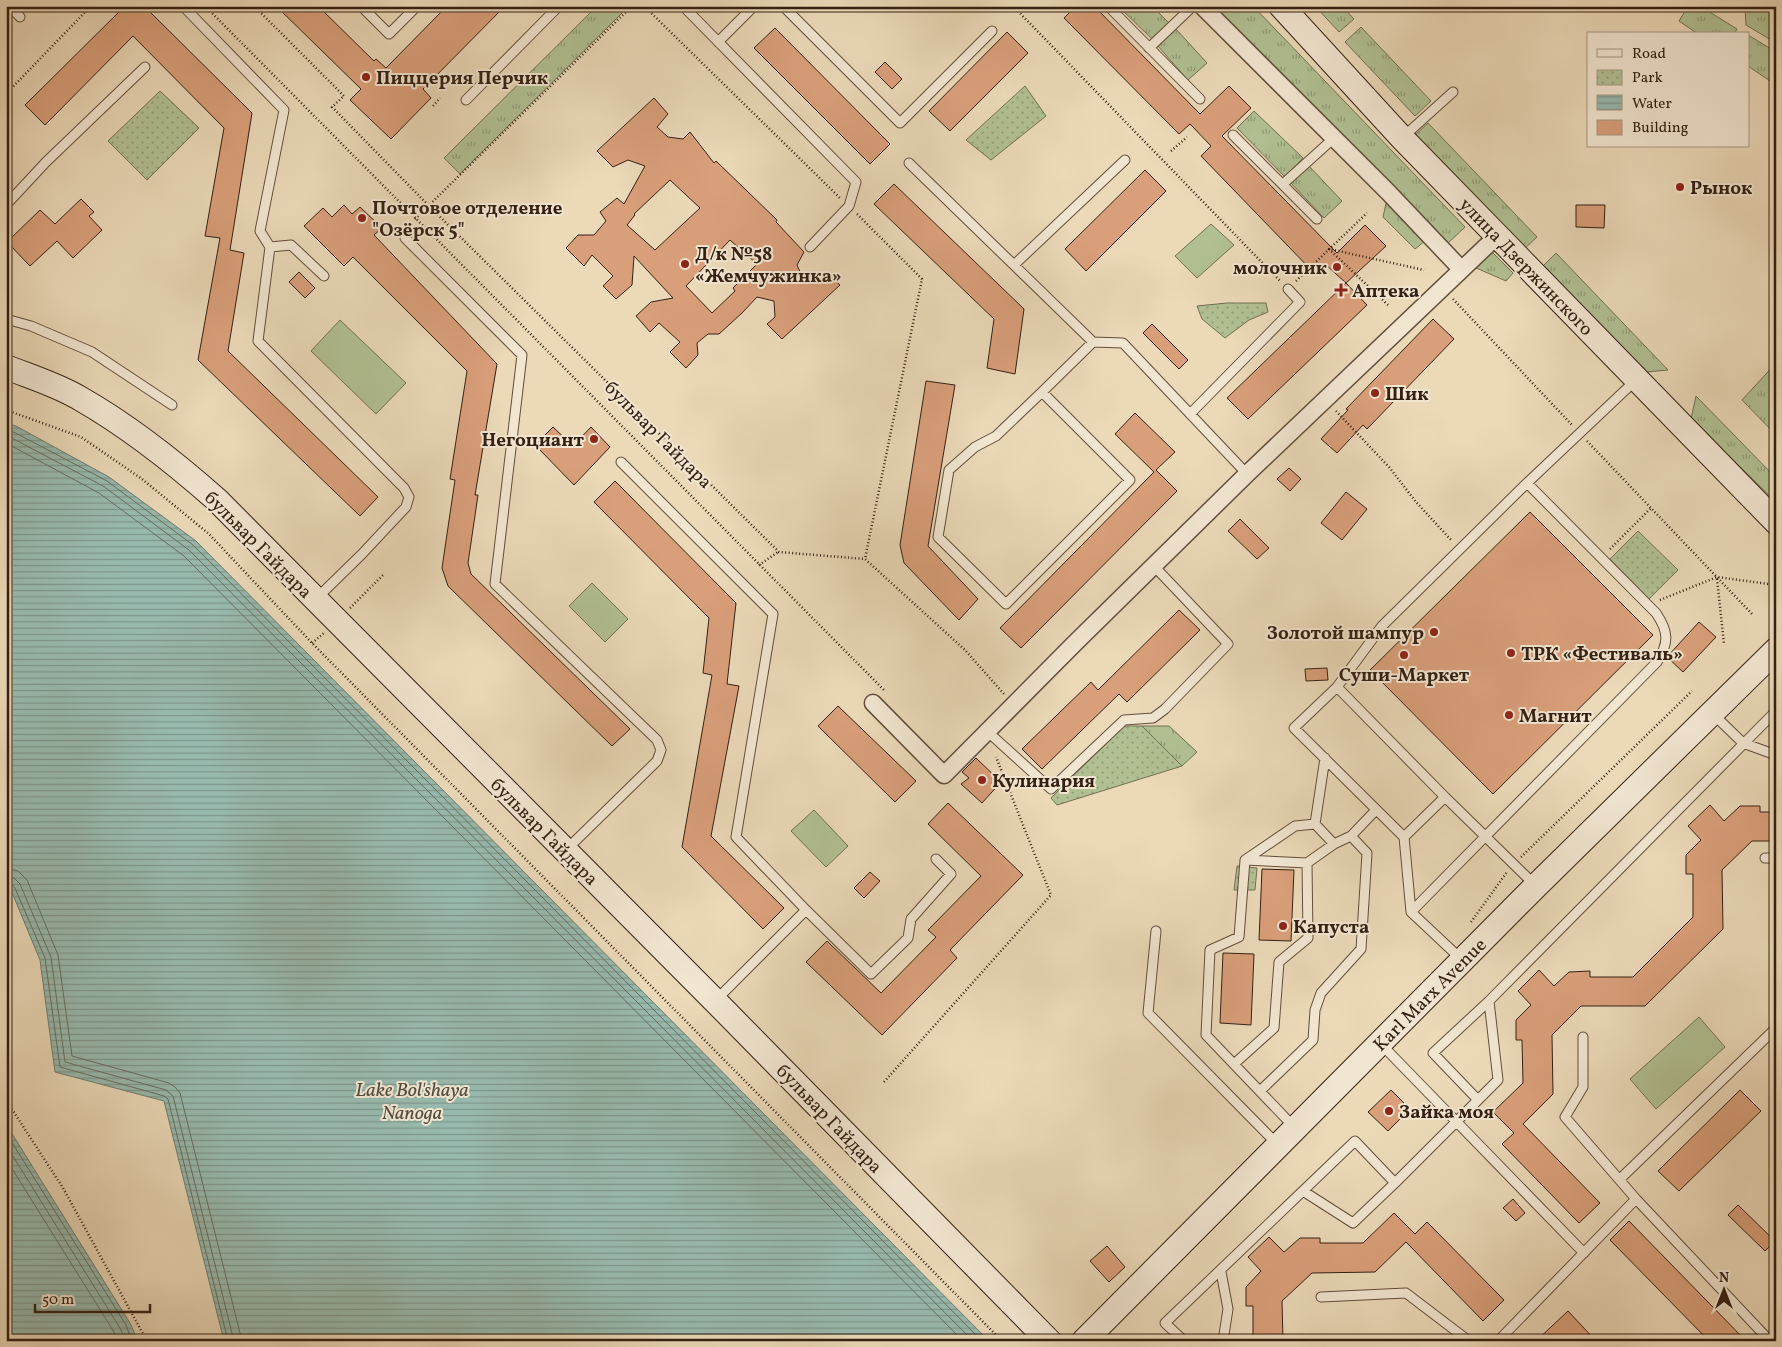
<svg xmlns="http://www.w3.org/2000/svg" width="1782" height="1347" font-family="Vollkorn,serif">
<defs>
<pattern id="grass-tufts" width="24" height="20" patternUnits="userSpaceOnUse" patternTransform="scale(1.25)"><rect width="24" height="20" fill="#b1c093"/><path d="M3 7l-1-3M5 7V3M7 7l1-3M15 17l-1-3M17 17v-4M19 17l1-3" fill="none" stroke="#919c77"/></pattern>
<pattern id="park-dots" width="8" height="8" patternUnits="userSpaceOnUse" patternTransform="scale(1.25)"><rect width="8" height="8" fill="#b1c093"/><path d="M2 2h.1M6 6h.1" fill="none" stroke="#919c77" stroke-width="1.8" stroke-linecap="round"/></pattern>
<pattern id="water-rules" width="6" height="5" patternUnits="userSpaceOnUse" patternTransform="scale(1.25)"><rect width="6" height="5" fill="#98baae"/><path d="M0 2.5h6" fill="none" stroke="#7d978c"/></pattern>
</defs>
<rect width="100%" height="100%" fill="#ebd9b8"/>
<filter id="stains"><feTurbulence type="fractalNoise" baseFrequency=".004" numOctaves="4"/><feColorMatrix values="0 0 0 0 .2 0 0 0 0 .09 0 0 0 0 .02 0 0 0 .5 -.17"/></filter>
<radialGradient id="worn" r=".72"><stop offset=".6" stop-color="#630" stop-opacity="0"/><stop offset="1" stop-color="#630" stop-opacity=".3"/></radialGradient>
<path fill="url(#grass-tufts)" stroke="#727053" d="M 597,6 L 629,6 L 460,174 L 444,158 Z
M 1118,6 L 1152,6 L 1169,23 L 1152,39 Z
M 1214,6 L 1253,6 L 1465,227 L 1447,244 Z
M 1315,6 L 1342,6 L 1354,19 L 1339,32 Z
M 1688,6 L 1700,6 L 1737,29 L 1734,34 L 1698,34 L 1679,21 Z
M 1745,6 L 1776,6 L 1776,43 L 1746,25 Z
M 1361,27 L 1431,101 L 1415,116 L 1345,42 Z
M 1175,28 L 1207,63 L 1188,80 L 1157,45 Z
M 1748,35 L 1776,52 L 1776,85 L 1748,66 Z
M 1254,111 L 1303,158 L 1285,177 L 1237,128 Z
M 1428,123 L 1537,237 L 1522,251 L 1413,137 Z
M 1308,165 L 1342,201 L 1324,218 L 1290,182 Z
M 1387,199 L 1426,240 L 1415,249 L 1383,217 Z
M 1489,249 L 1513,273 L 1506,281 L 1474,267 Z
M 1556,253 L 1668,370 L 1646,372 L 1541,268 Z
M 1776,363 L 1776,435 L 1742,400 Z
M 1696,396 L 1776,478 L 1776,502 L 1691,419 Z
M 1142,726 L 1169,726 L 1197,752 L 1182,766 Z"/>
<path fill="url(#park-dots)" stroke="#727053" d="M 1025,86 L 1046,116 L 991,160 L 966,140 Z
M 160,91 L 199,128 L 147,180 L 108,141 Z
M 1227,303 L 1266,303 L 1268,312 L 1249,320 L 1225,338 L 1202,319 L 1197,306 Z
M 1638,531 L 1678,570 L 1649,599 L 1610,559 Z
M 1124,726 L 1142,726 L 1182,766 L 1057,805 L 1051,798 Z
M 1237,866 L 1257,868 L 1255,890 L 1234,890 Z"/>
<path fill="#b1c093" stroke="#727053" d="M 1211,224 L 1234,245 L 1197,278 L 1175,256 Z
M 340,320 L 406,383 L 376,414 L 311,351 Z
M 592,583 L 628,619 L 605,642 L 569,606 Z
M 814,810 L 848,846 L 826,867 L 791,831 Z
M 1699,1017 L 1725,1047 L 1656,1109 L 1630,1079 Z"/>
<path fill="url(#water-rules)" stroke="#707c70" d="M 6,423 L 16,426 L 109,477 L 196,541 L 989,1341 L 224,1341 L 164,1101 L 55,1072 L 40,960 L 11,890 L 6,885 Z
M 6,1124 L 130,1323 L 138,1341 L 6,1341 Z"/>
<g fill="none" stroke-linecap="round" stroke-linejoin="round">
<path stroke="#666d60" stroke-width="1" d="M 6,428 L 107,481 L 193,545 L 982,1341
M 6,435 L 103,486 L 189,550 L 973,1341
M 6,443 L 99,493 L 184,556 L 963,1341
M 6,868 L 18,871 L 27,880 L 58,955 L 72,1056 L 169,1083 L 175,1087 L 180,1093 L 242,1341
M 6,876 L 14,878 L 20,884 L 51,957 L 65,1062 L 166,1090 L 173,1096 L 234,1341
M 6,882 L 11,883 L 15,888 L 45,958 L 60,1067 L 164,1096 L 168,1099 L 228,1341
M 6,1133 L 126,1325 L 132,1341
M 6,1145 L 120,1328 L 126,1341
M 6,1159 L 114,1332 L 117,1341"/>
</g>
<path fill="#d99f7a" stroke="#342013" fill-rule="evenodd" d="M 125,6 L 144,6 L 252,113 L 230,250 L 244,253 L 228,351 L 378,497 L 360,516 L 198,360 L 220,238 L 205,236 L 224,128 L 133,36 L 45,125 L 25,105 Z
M 276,6 L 318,6 L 374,61 L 376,59 L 386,68 L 447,6 L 505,6 L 423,89 L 431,98 L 391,139 L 350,100 L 361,89 Z
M 1076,6 L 1094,6 L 1200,114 L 1229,86 L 1251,108 L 1222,136 L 1337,253 L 1365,225 L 1386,246 L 1346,283 L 1325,264 L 1315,274 L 1201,156 L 1211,146 L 1190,124 L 1179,134 L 1064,18 Z
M 775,28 L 890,144 L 870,164 L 754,48 Z
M 1007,32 L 1028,53 L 950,131 L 929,111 Z
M 885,62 L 902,79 L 892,89 L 875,72 Z
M 654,98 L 668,114 L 657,127 L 668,137 L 683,139 L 690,132 L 714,163 L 716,161 L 777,220 L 776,222 L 804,252 L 797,265 L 802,276 L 817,278 L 826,272 L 840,285 L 782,339 L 767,324 L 775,317 L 774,301 L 757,297 L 742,313 L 719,334 L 708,334 L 697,343 L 698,355 L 686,368 L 670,352 L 680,342 L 659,323 L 650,332 L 636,316 L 651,302 L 673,298 L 634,256 L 632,285 L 616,299 L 603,286 L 613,276 L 592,255 L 584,266 L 566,248 L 578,235 L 594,235 L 606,221 L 600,212 L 617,198 L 624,204 L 645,166 L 628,160 L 613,167 L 597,151 ZM 670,180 L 700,208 L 655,250 L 627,225 L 635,215 L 634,214 ZM 730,240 L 757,264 L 733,288 L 735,291 L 712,313 L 686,286 Z
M 1145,170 L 1166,191 L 1086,271 L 1065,249 Z
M 894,184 L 1024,309 L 1015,374 L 987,368 L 994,319 L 874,204 Z
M 81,199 L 94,212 L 89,216 L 102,230 L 73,258 L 57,241 L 30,266 L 7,242 L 40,210 L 55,224 Z
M 344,205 L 352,214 L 360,207 L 382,228 L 374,235 L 497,364 L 475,495 L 478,495 L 468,563 L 471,574 L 630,729 L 612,746 L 448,586 L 442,568 L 455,480 L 450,479 L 467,371 L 353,257 L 344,266 L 304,226 L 323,208 L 332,217 Z
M 1576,205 L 1605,205 L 1604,228 L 1576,227 Z
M 299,272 L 315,288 L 305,298 L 289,282 Z
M 1346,283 L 1367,305 L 1248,419 L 1227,398 Z
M 1433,319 L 1454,339 L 1367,429 L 1363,425 L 1337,453 L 1321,439 L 1348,410 L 1346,409 Z
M 1152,324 L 1188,360 L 1179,369 L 1143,333 Z
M 926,381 L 955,385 L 928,546 L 978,599 L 959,620 L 904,563 L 900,545 Z
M 1135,413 L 1175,452 L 1156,470 L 1177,491 L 1021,648 L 1000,628 L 1154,472 L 1115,434 Z
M 553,427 L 573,446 L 591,427 L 610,447 L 574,485 L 535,445 Z
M 1289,468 L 1301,479 L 1290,491 L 1277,479 Z
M 615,481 L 736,603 L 727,684 L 739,686 L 711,836 L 784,908 L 763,929 L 682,847 L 712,675 L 703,673 L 709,618 L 594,502 Z
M 1346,492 L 1367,509 L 1342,540 L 1321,523 Z
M 1530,512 L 1653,635 L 1493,794 L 1370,670 Z
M 1240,519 L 1269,548 L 1257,559 L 1228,531 Z
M 1179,610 L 1200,630 L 1127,702 L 1119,694 L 1042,769 L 1022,749 L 1091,682 L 1098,690 Z
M 1699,622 L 1716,637 L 1683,672 L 1667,657 Z
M 1327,668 L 1328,680 L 1306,681 L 1305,669 Z
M 838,706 L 916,781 L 895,802 L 818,726 Z
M 976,758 L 1001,782 L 982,803 L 961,784 L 969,778 L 962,772 Z
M 948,803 L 1023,875 L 950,950 L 957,958 L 882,1035 L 806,962 L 827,941 L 881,993 L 936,937 L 928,930 L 981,876 L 928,824 Z
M 1710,805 L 1724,821 L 1740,806 L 1760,806 L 1760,812 L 1776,812 L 1776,841 L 1752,841 L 1722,870 L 1723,929 L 1645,1006 L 1581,1006 L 1552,1035 L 1553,1094 L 1523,1124 L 1600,1203 L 1579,1223 L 1502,1144 L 1514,1133 L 1493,1112 L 1523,1083 L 1522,1040 L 1516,1040 L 1516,1020 L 1531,1005 L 1518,991 L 1539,970 L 1554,986 L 1569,972 L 1590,971 L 1590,977 L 1633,977 L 1693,917 L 1693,874 L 1686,874 L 1686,855 L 1701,840 L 1688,826 Z
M 1262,869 L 1294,870 L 1291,941 L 1259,940 Z
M 870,872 L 880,881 L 864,898 L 854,888 Z
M 1223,953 L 1254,954 L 1251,1025 L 1220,1023 Z
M 1391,1090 L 1410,1109 L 1388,1131 L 1368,1112 Z
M 1740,1090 L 1761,1111 L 1679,1191 L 1658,1171 Z
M 1513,1199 L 1525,1213 L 1516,1221 L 1503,1208 Z
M 1738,1205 L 1775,1241 L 1765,1251 L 1728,1215 Z
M 1394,1213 L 1415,1234 L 1427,1222 L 1504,1300 L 1483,1321 L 1406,1242 L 1375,1272 L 1312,1273 L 1282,1301 L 1283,1341 L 1253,1341 L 1253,1306 L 1246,1306 L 1246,1287 L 1261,1271 L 1248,1257 L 1269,1237 L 1284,1252 L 1300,1238 L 1320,1238 L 1320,1243 L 1363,1243 Z
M 1629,1221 L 1746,1341 L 1709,1341 L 1610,1240 Z
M 1107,1246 L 1125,1267 L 1109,1282 L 1090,1261 Z
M 1568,1311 L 1596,1341 L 1536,1341 Z"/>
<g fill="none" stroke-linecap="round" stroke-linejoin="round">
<g stroke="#624e3c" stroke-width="11">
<path id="lane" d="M 10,6 L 20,17
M 183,6 L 284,110 L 260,231 L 270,247 L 258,341 L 404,488 L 409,497 L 406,507 L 362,554 L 317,598
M 361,6 L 389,34 L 417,6
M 683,6 L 856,182 L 849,206 L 810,247
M 783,6 L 900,123 L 992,31
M 1108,6 L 1200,99
M 718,42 L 754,6
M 1149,48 L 1193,6
M 466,100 L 559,6
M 1233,135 L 1317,219
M 1402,138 L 1453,92
M 909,163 L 1093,342 L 1123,343 L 1247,474
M 1283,184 L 1334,138
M 6,205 L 46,162 L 145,67
M 405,238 L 522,355 L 495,584 L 657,740 L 661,750 L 657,761 L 567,849
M 270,247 L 291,245 L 324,276
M 1015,264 L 1125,160
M 6,319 L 31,326 L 92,352 L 172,405
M 1042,392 L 996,436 L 975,447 L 949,470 L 938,537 L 1006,604 L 1130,480 L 1042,392 L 1093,342
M 1190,414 L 1300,302 L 1288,289
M 621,462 L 773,614 L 736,837 L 806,910 L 715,1001
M 1527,483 L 1637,379
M 1337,687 L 1445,797 L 1404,837
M 1712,713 L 1743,743 L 1776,755
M 988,732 L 1051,789 L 1124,720 L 1153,718 L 1165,709 L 1228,644 L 1153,565
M 1325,758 L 1315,824 L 1334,844
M 1445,797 L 1536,886
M 1351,836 L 1376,810
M 1765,858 L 1776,858
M 1245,860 L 1307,863
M 806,910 L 871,974 L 908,938 L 911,919 L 951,874 L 936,859
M 1411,912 L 1657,662 C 1669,643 1669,632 1656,613 L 1527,483 L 1382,626 L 1337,687 L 1294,728 L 1404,837 L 1411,912 L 1461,959
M 1156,931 L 1148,1013 L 1278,1145
M 1583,1037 L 1583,1087 L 1565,1117 L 1636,1199 L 1770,1341
M 1380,1043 L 1584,1253
M 1234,1064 L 1274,1028 L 1279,962 L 1308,938 L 1307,863 L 1334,844 L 1351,836 L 1367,853 L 1361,949 L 1321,993 L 1315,1010 L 1313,1040 L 1260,1091
M 1478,1100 L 1433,1053 L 1489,1001 L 1776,711
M 1295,1128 L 1206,1035 L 1210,950 L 1239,937 L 1245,860 L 1295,826 L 1315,824
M 1620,1179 L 1776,1028
M 1395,1183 L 1498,1080 L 1489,1001
M 1221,1272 L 1228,1309 L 1223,1341
M 1321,1297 L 1406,1293 L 1469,1341
M 1184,1341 L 1165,1323 L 1355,1141 L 1395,1183 L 1353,1223 L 1303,1191
M 1498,1341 L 1636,1199"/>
</g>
<g stroke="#624e3c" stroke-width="19">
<path id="street" d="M 1202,6 L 1388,192 L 1461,269
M 873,703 L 944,775 L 1075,643 L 1247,474 L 1497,236"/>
</g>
<g stroke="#342013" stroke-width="26">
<path id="secondary" d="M 1281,6 L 1402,138 L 1776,522
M 6,367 C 31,377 58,385 81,399 C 130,427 174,462 217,500 L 715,1001 L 1049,1341
M 1084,1341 L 1536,886 L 1776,650"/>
</g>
<path stroke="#342013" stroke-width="2.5" stroke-dasharray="1 2.5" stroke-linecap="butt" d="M 205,6 L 884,690
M 254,6 L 344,96 L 332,107 L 429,206 L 779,552 L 865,559 L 965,650 L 1004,694
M 644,6 L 840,198
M 1013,6 L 1280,281
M 1030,10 L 1035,6
M 6,94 L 91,6
M 433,106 L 440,98
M 1171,151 L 1187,137
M 857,214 L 922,279 L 865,559
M 415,219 L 632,6
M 1296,281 L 1367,213
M 1453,299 L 1573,426
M 1388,305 L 1329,249 L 1424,270
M 6,410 L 81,437 L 142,479 L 209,534 L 312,643 L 1002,1341
M 1336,411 L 1389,467 L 1416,502 L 1452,541
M 1587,441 L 1753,615
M 1610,549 L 1651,508
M 759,565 L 778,552
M 1717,579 L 1724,644
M 1660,600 L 1717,577 L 1776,585
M 350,608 L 384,574
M 312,643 L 324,633
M 1521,857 L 1692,691
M 1471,922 L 1507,872
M 884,1082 L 1051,895 L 996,757
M 6,1100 L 63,1188 L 147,1341"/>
<use href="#lane" stroke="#f2e6d1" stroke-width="9"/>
<use href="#street" stroke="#f2e6d1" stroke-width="16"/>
<use href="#secondary" stroke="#f2e6d1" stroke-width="24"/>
</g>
<g fill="#8f2418" stroke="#f2e6d1" stroke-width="2">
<circle cx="366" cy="77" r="5"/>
<circle cx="1680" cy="187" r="5"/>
<circle cx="362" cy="218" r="5"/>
<circle cx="685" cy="264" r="5"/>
<circle cx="1337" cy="267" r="5"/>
<path d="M1338.5 282.5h5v5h5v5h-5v5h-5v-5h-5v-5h5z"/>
<circle cx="1375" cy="393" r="5"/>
<circle cx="594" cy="439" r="5"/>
<circle cx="1434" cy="632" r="5"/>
<circle cx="1511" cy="653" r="5"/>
<circle cx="1404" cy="655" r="5"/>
<circle cx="1509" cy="715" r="5"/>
<circle cx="982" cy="780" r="5"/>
<circle cx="1283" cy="926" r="5"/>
<circle cx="1389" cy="1111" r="5"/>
</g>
<g text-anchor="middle" stroke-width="4" stroke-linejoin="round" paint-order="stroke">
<g font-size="19" font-weight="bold" fill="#342013" stroke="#f2e6d1" text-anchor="start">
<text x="376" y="84">Пиццерия Перчик</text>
<text x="1690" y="194">Рынок</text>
<text x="372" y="214">Почтовое отделение<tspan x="372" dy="22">"Озёрск 5"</tspan></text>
<text x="695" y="260">Д/к №58<tspan x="695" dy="22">«Жемчужинка»</tspan></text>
<text x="1327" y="274" text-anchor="end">молочник</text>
<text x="1352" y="297">Аптека</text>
<text x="1385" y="400">Шик</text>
<text x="584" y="446" text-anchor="end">Негоциант</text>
<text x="1424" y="639" text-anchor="end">Золотой шампур</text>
<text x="1521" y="660">ТРК «Фестиваль»</text>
<text x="1404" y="681" text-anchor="middle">Суши-Маркет</text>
<text x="1519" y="722">Магнит</text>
<text x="992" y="787">Кулинария</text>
<text x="1293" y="933">Капуста</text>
<text x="1399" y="1118">Зайка моя</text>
</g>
<g font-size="19" fill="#342013" stroke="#f2e6d1">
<text transform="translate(1527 266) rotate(46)" y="7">улица Дзержинского</text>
<text transform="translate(659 434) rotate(45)" y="7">бульвар Гайдара</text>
<text transform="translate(259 544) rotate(45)" y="7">бульвар Гайдара</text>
<text transform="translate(545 831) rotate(45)" y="7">бульвар Гайдара</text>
<text transform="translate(1429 994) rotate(-45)" y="7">Karl Marx Avenue</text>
<text transform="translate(830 1118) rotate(46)" y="7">бульвар Гайдара</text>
</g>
<g font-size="20" font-style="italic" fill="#524e42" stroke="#f2e6d1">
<text x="412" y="1096">Lake Bol'shaya<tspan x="412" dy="23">Nanoga</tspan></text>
</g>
</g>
<rect width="1782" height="1347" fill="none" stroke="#ebd9b8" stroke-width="25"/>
<rect x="8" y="8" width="1767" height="1332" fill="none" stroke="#342013" stroke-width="2.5"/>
<rect x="12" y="12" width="1757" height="1322" fill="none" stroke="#342013"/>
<rect x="1587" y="32" width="162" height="115" fill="#f2e6d1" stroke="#a69785"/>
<rect x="1597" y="49" width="25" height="8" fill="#f2e6d1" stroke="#a69785"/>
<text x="1632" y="58" font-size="15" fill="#342013">Road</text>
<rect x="1597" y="70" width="25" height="15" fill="url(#park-dots)" stroke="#a69785"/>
<text x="1632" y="82" font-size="15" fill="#342013">Park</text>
<rect x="1597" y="95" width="25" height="15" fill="url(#water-rules)" stroke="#a69785"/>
<text x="1632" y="108" font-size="15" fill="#342013">Water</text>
<rect x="1597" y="120" width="25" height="15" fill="#d99f7a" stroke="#a69785"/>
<text x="1632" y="132" font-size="15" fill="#342013">Building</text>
<g transform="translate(1724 1290)" stroke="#f2e6d1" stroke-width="4" paint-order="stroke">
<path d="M0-4L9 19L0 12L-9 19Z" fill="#342013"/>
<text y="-8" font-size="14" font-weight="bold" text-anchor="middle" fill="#342013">N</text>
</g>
<path d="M35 1304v8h115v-8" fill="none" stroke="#342013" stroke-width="2.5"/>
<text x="42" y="1304" font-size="15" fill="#342013" stroke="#f2e6d1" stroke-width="4" paint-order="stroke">50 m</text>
<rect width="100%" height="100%" filter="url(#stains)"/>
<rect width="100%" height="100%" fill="url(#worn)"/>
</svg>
